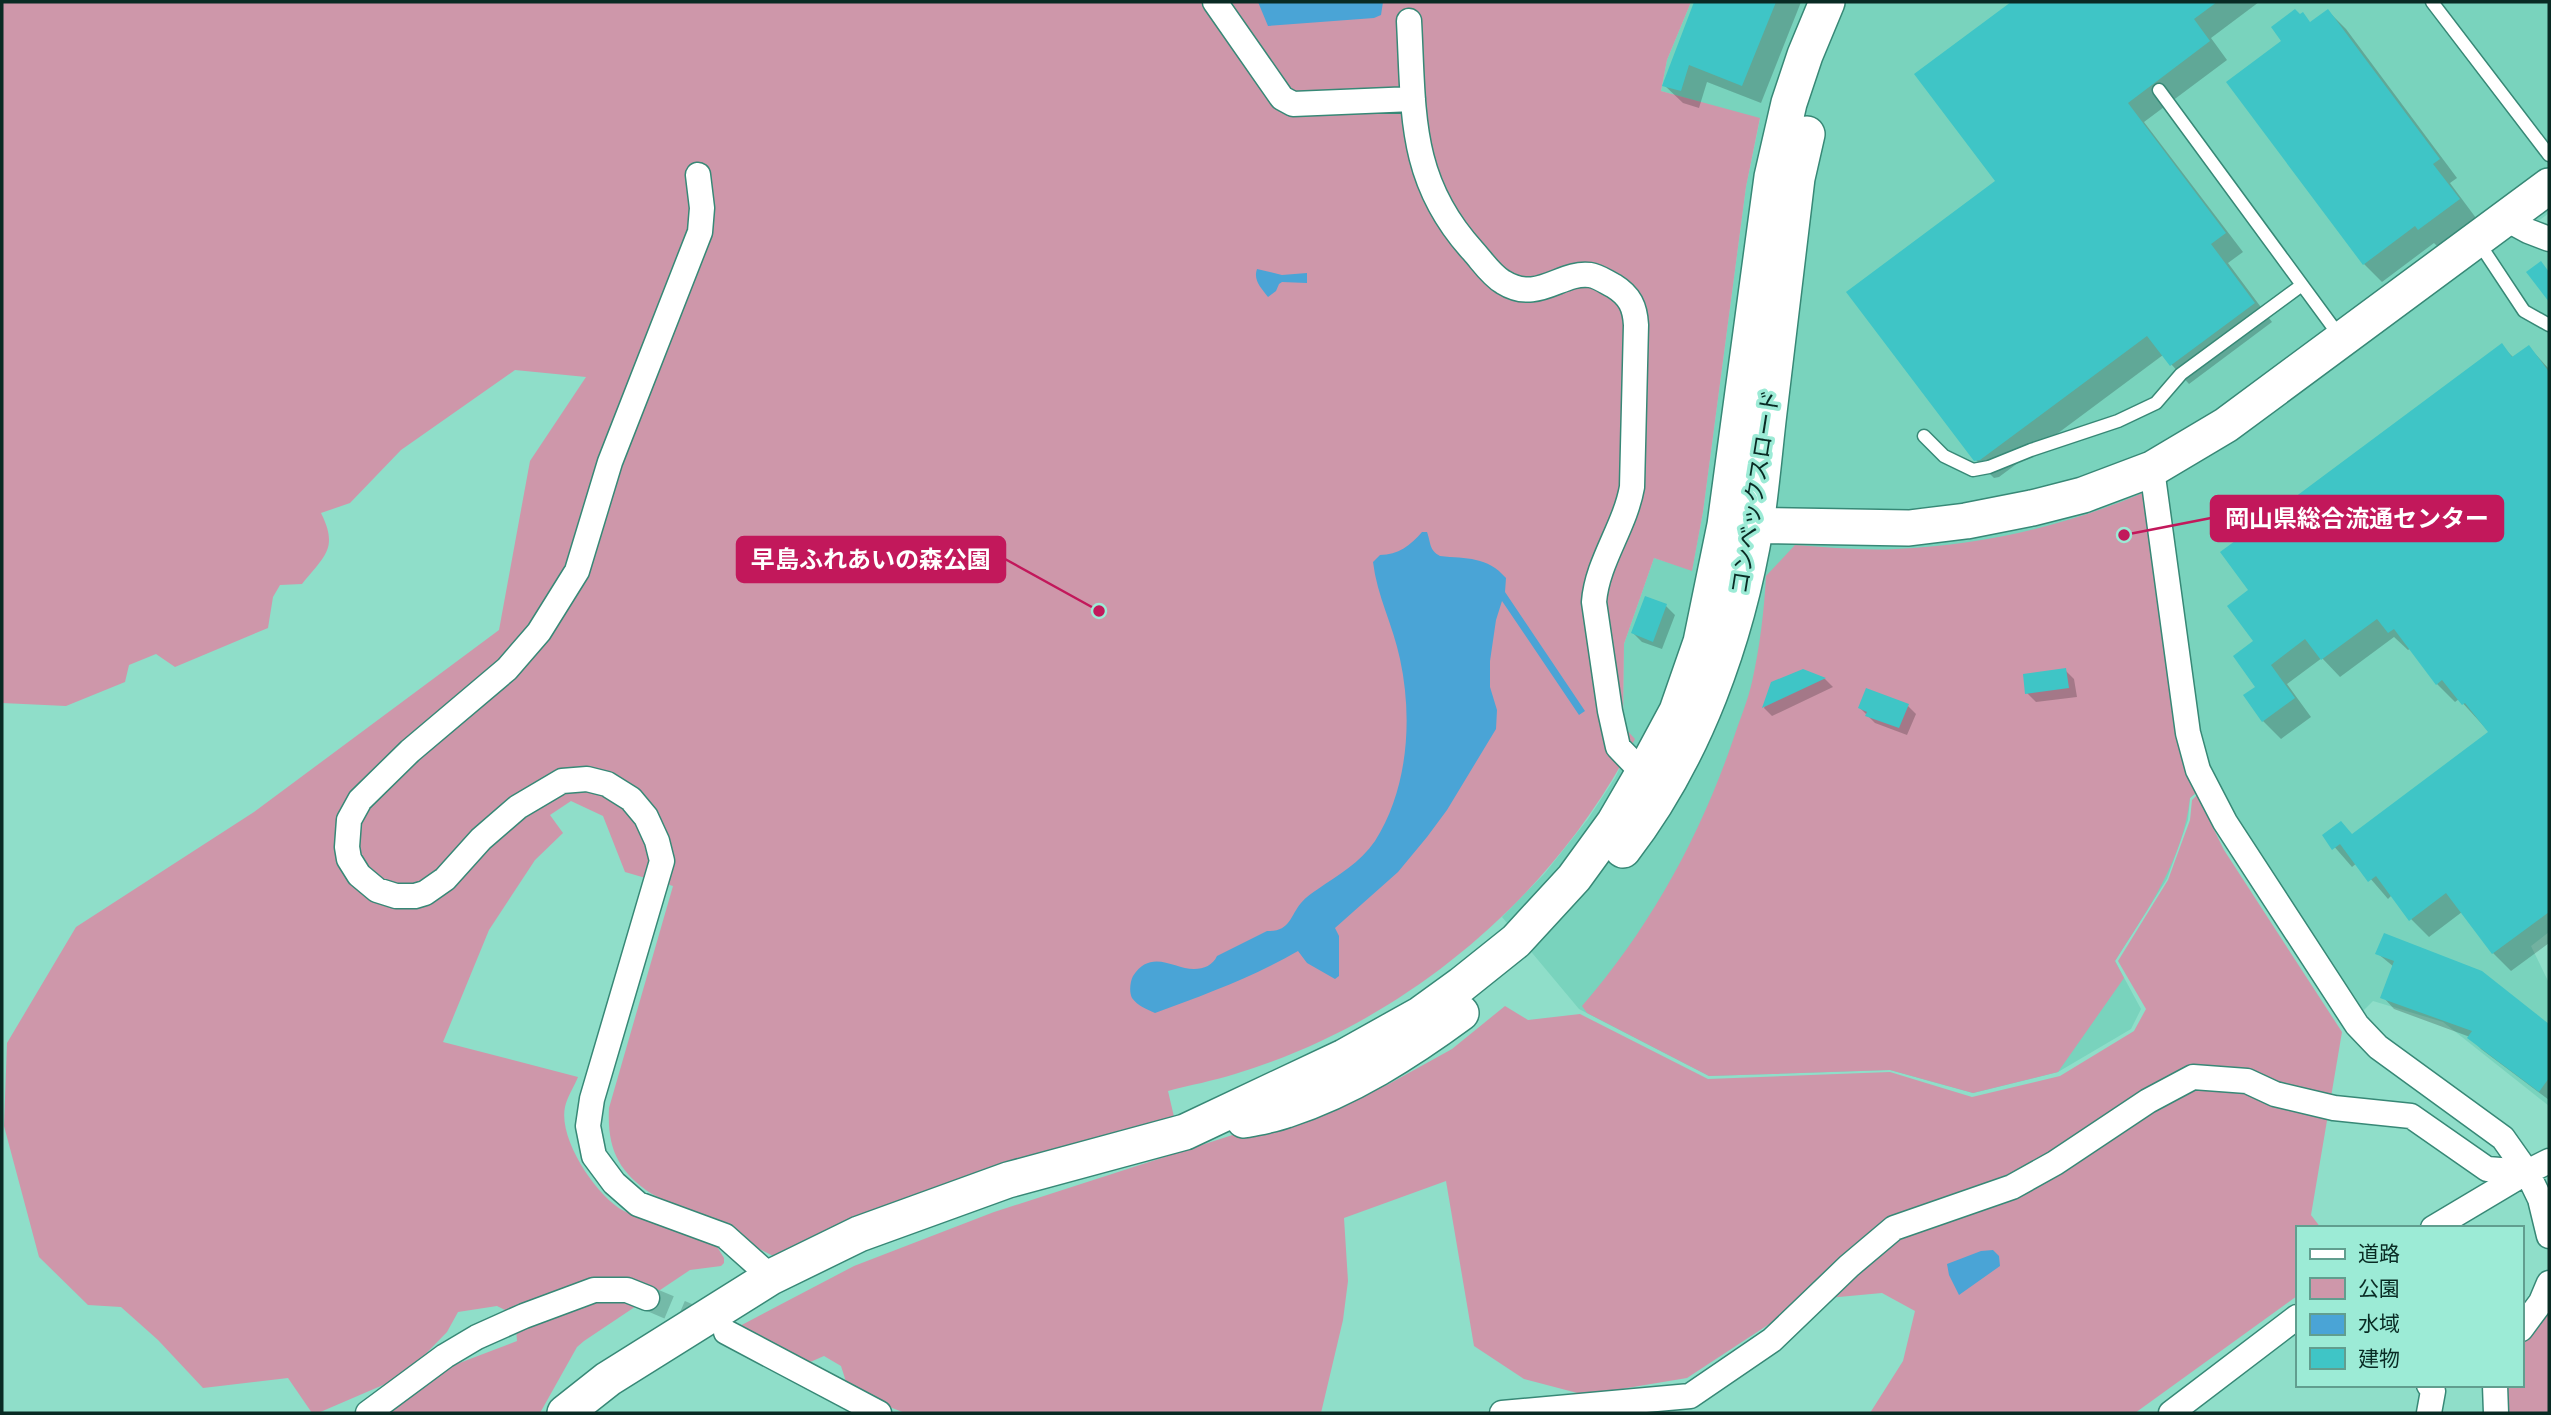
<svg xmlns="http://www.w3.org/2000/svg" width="2551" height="1415" font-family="'Open Sans','Noto Sans JP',sans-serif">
<rect width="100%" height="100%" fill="#8fdec9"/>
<path fill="#79d3bd" d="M 1691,2 L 2549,2 L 2549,213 L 2517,237 L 2549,254 L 2549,932 L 2531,946 L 2549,983 L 2549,1106 L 2443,1022 L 2373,1001 L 2344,1030 L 2197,792 L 2190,798 L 2188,820 L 2167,879 L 2115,961 L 2141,1009 L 2131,1029 L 2058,1072 L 1973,1093 L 1890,1070 L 1709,1076 L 1579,1009 L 1502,917 L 1545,873 L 1588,819 L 1615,778 L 1634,739 L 1623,726 L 1624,644 L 1654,558 L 1692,570 L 1703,512 L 1746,187 L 1760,119 L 1661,91 L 1667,60 Z"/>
<path fill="#ce97aa" d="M 2,2 L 1691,2 L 1667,60 L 1661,91 L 1760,118 L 1746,187 L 1703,512 L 1692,571 L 1654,558 L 1624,644 L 1623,726 L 1635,739 C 1554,897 1405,1023 1235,1074 C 1213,1081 1190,1085 1168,1091 L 1175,1121 L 775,1257 L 652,1194 C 618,1172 607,1148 609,1108 L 673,886 L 625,872 L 603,816 L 571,801 L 550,815 L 563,833 L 535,860 L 489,930 L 443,1042 L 578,1077 C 574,1087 567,1097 565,1107 C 558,1139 597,1197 624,1211 C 654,1225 688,1229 716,1245 L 724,1258 L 724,1263 L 721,1266 L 690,1270 L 584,1341 L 577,1347 L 540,1413 L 388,1413 L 441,1370 L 517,1341 L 515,1315 L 497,1306 L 458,1312 L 447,1332 L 404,1376 L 318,1413 L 312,1413 L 288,1378 L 203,1388 L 158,1340 L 121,1307 L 88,1305 L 39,1257 L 4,1126 L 7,1043 L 76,927 L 254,812 L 499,630 L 530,461 L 586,377 L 515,370 L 401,450 L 350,503 L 321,513 C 339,549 324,556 302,584 L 280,585 L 273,597 L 268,628 L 175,667 L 156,654 L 129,665 L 125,682 L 66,706 L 2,703 Z
M 2145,492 L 2197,792 L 2190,798 C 2183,860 2148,909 2115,961 L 2124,978 L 2058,1072 L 1973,1093 L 1890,1070 L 1709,1076 L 1587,1013 L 1582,1006 C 1650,928 1701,835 1734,737 C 1740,719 1748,700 1752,682 C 1760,646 1764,612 1766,576 L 1795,545 C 1829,547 1863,551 1896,549 C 1982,545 2066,526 2145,492 Z
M 2197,795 L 2224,850 L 2342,1032 L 2311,1215 L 2321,1228 L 2297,1228 L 2297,1296 L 2135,1413 L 1870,1413 L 1903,1361 L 1915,1311 L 1882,1293 L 1806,1300 L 1687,1378 L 1585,1395 L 1524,1379 L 1474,1346 L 1446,1181 L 1344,1218 L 1348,1281 L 1343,1320 L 1321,1413 L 905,1413 L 849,1391 L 841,1366 L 824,1356 L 808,1363 L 736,1328 L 854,1266 L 994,1212 L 1387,1085 L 1452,1049 L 1505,1006 L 1528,1020 L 1580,1014 L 1708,1079 L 1890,1072 L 1972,1097 L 2060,1076 L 2134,1031 L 2146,1009 L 2118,961 L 2168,880 L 2190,820 L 2192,800 Z
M 2549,1302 L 2549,1413 L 2506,1413 L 2505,1385 L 2521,1385 L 2521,1346 Z"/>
<path fill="#4aa4d6" d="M 1258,2 L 1383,2 L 1381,15 L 1374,18 L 1268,26 Z
M 1257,269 L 1282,275 L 1307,273 L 1307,283 L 1282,282 L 1279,284 L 1276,291 L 1268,297 C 1261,288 1253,280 1257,269 Z
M 1422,532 L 1427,532 C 1431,543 1429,550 1440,556 C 1467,559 1487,556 1506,578 L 1505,592 L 1585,711 L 1579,715 L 1502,601 L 1496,620 L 1490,661 L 1490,687 L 1497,710 L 1496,729 L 1447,810 L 1427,837 L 1398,872 L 1335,928 L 1339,936 L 1339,976 L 1335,979 L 1307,963 L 1298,951 C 1253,977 1204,995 1155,1013 C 1146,1009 1138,1006 1132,998 C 1129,992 1130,982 1133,976 C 1151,948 1174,969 1194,969 C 1204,969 1213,965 1217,956 L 1267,931 C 1290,932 1290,916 1301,903 C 1306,897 1312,893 1318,889 C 1338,875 1360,863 1375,841 C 1408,789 1413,719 1400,659 C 1393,625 1377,596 1373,562 L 1380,555 C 1398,555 1411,545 1422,532 Z
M 1993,1250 L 1999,1256 L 2000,1266 L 1959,1295 L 1949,1275 L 1947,1264 L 1981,1251 Z"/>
<path fill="#0003" d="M 1696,2 L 1801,2 L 1761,103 L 1707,82 L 1699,108 L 1683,103 L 1664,85 Z
M 2014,2 L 2259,2 L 2211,38 L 2227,60 L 2144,122 L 2243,252 L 2228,263 L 2272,322 L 2189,384 L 2163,355 L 1999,477 L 1994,478 L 1976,460 L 1998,181 L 1917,74 Z
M 2328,11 L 2346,29 L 2457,178 L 2450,183 L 2476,218 L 2438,247 L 2434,243 L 2382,282 L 2364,264 L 2311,23 Z
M 2501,345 L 2514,358 L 2529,347 L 2549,369 L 2549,943 L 2511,971 L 2493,953 L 2462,912 L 2429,937 L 2411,919 L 2392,895 L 2388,899 L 2357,863 L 2352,867 L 2325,836 L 2353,836 L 2490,733 L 2459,699 L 2455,702 L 2437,684 L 2411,648 L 2408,650 L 2394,637 L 2340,677 L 2322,658 L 2287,684 L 2311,717 L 2281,739 L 2263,721 L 2257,687 L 2256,642 L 2251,590 L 2237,541 L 2246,506 L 2263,523 Z
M 1666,606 L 1675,615 L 1662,649 L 1642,642 L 1633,633 Z
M 1803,670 L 1825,679 L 1833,687 L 1772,716 L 1764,708 L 1772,683 Z
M 2065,670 L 2074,679 L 2077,697 L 2036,702 L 2027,693 Z
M 1908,706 L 1916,714 L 1907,735 L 1875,723 L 1860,708 Z
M 2377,953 L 2481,973 L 2549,1027 L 2549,1100 L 2481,1049 L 2470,1037 L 2394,1009 L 2383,997 L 2394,967 Z"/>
<path fill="#3fc5c6" d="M 1694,2 L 1776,2 L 1742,86 L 1689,65 L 1681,91 L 1662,86 Z
M 2011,2 L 2217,2 L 2194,19 L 2210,41 L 2128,103 L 2226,233 L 2211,244 L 2255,303 L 2170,366 L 2147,336 L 1980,460 L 1974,461 L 1846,292 L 1995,181 L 1914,74 Z
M 2295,9 L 2300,14 L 2303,12 L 2310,22 L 2328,9 L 2440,159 L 2433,164 L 2460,199 L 2418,230 L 2415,226 L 2363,265 L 2226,82 L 2281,41 L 2271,27 Z
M 2541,261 L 2549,272 L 2549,302 L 2526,272 Z
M 2502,343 L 2512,357 L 2529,345 L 2549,372 L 2549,912 L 2492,954 L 2446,893 L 2409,921 L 2376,876 L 2368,882 L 2340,844 L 2332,850 L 2322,835 L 2341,821 L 2352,834 L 2488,732 L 2465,703 L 2462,705 L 2442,680 L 2436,685 L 2394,629 L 2388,633 L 2377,619 L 2321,660 L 2305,639 L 2271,665 L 2295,698 L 2262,722 L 2243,695 L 2255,687 L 2233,656 L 2253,641 L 2227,606 L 2248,590 L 2220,552 L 2235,541 L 2220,522 L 2246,503 L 2260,523 Z
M 1645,596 L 1667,604 L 1653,642 L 1631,633 Z
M 2066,668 L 2069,688 L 2025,694 L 2023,674 Z
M 1803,669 L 1826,678 L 1762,708 L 1771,682 Z
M 1866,688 L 1909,704 L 1899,728 L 1865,716 L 1867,712 L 1858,708 Z
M 2384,933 L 2482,971 L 2549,1024 L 2549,1078 L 2539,1092 L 2467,1038 L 2472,1031 L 2380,998 L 2394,961 L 2375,954 Z"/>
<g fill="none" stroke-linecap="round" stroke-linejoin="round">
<path stroke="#74baa8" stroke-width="24" stroke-dasharray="24 12" stroke-linecap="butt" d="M 647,1298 L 711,1325"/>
<g stroke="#378876" stroke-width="15">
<path id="lane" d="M 2432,2 L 2549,155
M 2159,90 L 2341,338
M 2477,240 L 2524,311 L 2549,325
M 1924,436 L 1944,456 L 1973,470 L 1989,467 L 2031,450 L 2118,421 L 2156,403 L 2181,374 L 2302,285"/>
</g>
<g stroke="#378876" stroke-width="27">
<path id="street" d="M 1215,2 L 1282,98 L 1293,104 L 1413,99
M 1409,21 C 1414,112 1408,180 1473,251 C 1482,261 1491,275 1503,282 C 1538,304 1561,271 1590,275 C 1598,276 1606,282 1614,286 C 1630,296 1635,307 1636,325 L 1632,487 C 1625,527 1597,562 1594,602 L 1610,711 L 1618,747 L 1643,773
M 698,175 L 702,208 L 700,232 L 610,462 L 577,571 L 539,632 L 507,669 L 410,751 L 360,800 L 349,820 L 347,847 L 349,859 L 359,875 L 377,890 L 396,896 L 415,896 L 425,893 L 445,879 L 481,839 L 518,807 L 562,781 L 587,779 L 607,784 L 631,799 L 646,817 L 657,841 L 662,861 L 592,1099 L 588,1126 L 594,1156 L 614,1183 L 638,1204 L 725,1236 L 771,1277
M 2506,219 L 2528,231 L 2549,239
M 2152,469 L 2188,733 L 2198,770 L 2225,822 L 2357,1025 L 2378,1047 L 2503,1138 L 2527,1172 L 2540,1199 L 2549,1236
M 2433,1228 L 2527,1172 L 2549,1161
M 2521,1329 L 2541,1302 L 2549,1283
M 726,1332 L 879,1413
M 2429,1385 L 2433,1391 L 2429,1413
M 2495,1385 L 2496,1413
M 368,1413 L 445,1356 L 477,1337 L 524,1316 L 594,1290 L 627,1290 L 647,1298
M 1502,1413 L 1690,1396 L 1772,1340 L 1849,1266 L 1894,1228 L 2012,1187 L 2055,1163 L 2148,1101 L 2193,1077 L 2247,1081 L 2275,1094 L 2334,1108 L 2411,1116 L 2487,1169 L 2527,1172
M 2171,1413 L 2297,1317"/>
</g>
<g stroke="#378876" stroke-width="38">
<path id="secondary" d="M 1732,525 L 1909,528 L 1966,521 L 2032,508 L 2083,495 L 2152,469 L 2226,425 L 2549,186
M 1623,850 C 1695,757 1737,639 1756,524 C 1762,484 1765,444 1770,404 C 1779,328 1788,253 1797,178 L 1807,134
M 1244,1120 C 1258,1117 1273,1115 1286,1110 C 1350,1089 1408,1052 1461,1013
M 565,1413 L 608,1379 L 771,1277 L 859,1234 L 1008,1180 L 1185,1132 L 1344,1057 L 1421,1014 L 1461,985 L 1516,941 L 1574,878 L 1614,823 L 1649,763 L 1677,711 L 1701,642 L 1725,525 L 1772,177 L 1789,103 L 1805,55 L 1827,2"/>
</g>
<use href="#lane" stroke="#fff" stroke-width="12"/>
<use href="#street" stroke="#fff" stroke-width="24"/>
<use href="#secondary" stroke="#fff" stroke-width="35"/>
</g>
<g text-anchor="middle" stroke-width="7" stroke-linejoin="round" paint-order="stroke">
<g font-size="23" fill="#092b24" stroke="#9cebd6">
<text transform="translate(1755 492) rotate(-81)" y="8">コンベックスロード</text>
</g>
</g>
<path fill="none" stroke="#c2185b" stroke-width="2.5" d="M2124 535L2211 518M1099 611L1005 559"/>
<g fill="#c2185b" stroke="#9cebd6" stroke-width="2.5">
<circle cx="2124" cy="535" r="7"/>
<circle cx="1099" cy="611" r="7"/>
</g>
<g fill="#c2185b" stroke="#c2185b" stroke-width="2.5">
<rect x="2211" y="496" width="292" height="45" rx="7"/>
<rect x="737" y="537" width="268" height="45" rx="7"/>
</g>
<g font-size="24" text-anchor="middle" font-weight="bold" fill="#fff">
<text x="2357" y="527">岡山県総合流通センター</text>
<text x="871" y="568">早島ふれあいの森公園</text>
</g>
<rect width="2551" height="1415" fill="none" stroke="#092b24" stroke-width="7"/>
<rect x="2296" y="1226" width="228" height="161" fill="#9cebd6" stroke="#619e8f" stroke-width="2"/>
<rect x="2310" y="1249" width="35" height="10" fill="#ffffff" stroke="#619e8f" stroke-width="2"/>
<text x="2358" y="1261" font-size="21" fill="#092b24">道路</text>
<rect x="2310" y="1278" width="35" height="21" fill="#ce97aa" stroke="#619e8f" stroke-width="2"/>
<text x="2358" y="1296" font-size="21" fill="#092b24">公園</text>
<rect x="2310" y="1314" width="35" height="21" fill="#4aa4d6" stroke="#619e8f" stroke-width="2"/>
<text x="2358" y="1331" font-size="21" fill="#092b24">水域</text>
<rect x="2310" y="1348" width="35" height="21" fill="#3fc5c6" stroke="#619e8f" stroke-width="2"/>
<text x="2358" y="1366" font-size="21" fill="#092b24">建物</text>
</svg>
